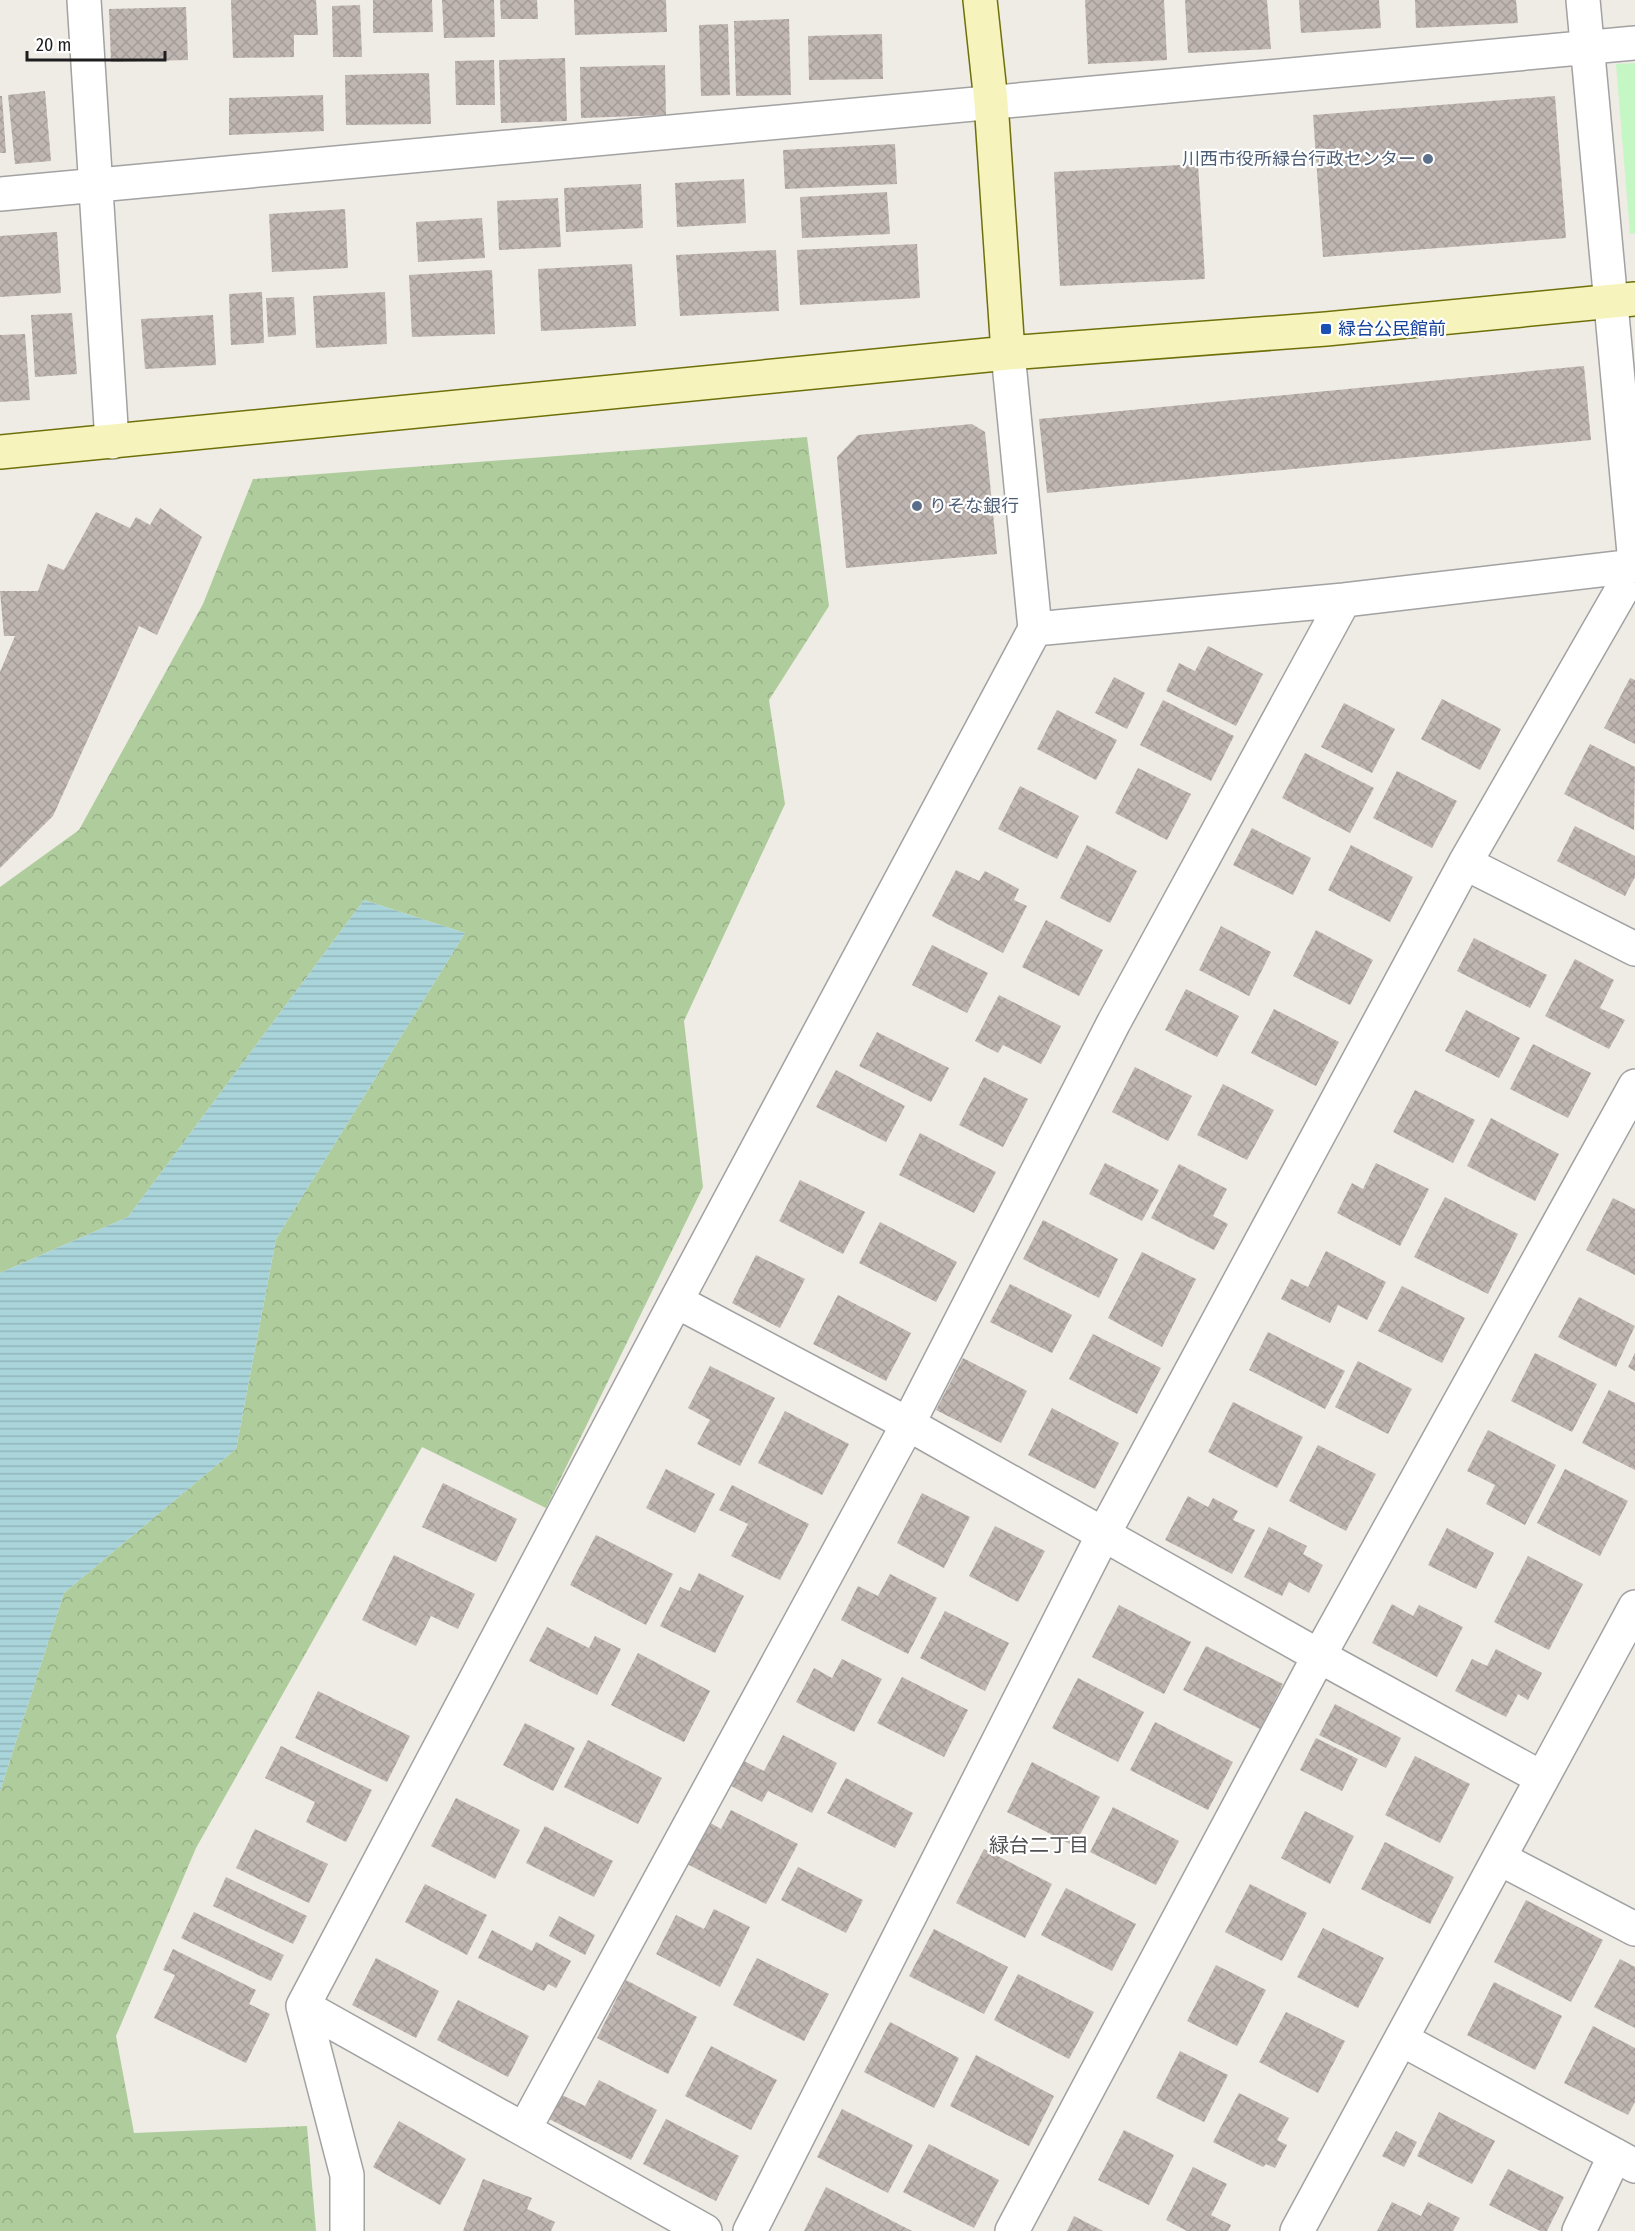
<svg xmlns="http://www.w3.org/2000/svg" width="1635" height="2231" font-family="'Fira Sans Condensed','Noto Sans JP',sans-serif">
<defs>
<pattern id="forest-crowns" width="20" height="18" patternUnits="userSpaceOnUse" patternTransform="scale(1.5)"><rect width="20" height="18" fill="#afcc9c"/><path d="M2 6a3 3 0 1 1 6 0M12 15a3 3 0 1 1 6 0" fill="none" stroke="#96af86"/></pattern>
<pattern id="water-rules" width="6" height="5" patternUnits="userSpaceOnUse" patternTransform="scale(1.5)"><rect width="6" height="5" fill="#a8d4da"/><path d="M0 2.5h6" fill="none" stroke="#90b6bb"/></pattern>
<pattern id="building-cross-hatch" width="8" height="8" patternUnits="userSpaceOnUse" patternTransform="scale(1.5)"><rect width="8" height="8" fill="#bfb6b2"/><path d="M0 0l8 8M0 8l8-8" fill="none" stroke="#a49c99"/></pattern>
</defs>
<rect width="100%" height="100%" fill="#efebe5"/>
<path fill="url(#forest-crowns)" d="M 807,437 L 829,606 L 769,700 L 785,804 L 684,1021 L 703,1187 L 546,1508 L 422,1447 L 196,1848 L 116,2036 L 134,2133 L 307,2126 L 316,2231 L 0,2231 L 0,1791 L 64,1593 L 236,1449 L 276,1239 L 465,933 L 364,900 L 128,1217 L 0,1273 L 0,887 L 79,830 L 203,604 L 253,479 Z"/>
<path fill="#c5f7c4" d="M 1635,63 L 1635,233 L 1630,234 L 1616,64 Z"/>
<path fill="url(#water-rules)" d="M 364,900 L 465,933 L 276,1239 L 236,1449 L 64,1593 L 0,1791 L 0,1273 L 128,1217 Z"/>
<path fill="url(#building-cross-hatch)" d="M 231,0 L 316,0 L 318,35 L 294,35 L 294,57 L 233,58 Z
M 373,0 L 432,0 L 433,32 L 373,33 Z
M 442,0 L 494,0 L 495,37 L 444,38 Z
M 500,0 L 537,0 L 538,19 L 501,19 Z
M 574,0 L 666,0 L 667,32 L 575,35 Z
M 1085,0 L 1164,0 L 1167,60 L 1088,64 Z
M 1185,0 L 1267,0 L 1271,49 L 1188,53 Z
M 1299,0 L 1379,0 L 1381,28 L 1301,33 Z
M 1415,0 L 1516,0 L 1518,23 L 1416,28 Z
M 360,5 L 362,57 L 333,57 L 332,6 Z
M 186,7 L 188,60 L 111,62 L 109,9 Z
M 789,19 L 791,95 L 736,96 L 734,21 Z
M 728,24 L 730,95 L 701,96 L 699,25 Z
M 882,34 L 883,79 L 809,80 L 808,36 Z
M 565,58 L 567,121 L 501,123 L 499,60 Z
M 494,60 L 495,105 L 456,105 L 455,61 Z
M 665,65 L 666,115 L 581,118 L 580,67 Z
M 429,73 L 431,124 L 346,125 L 345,75 Z
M 45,91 L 51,161 L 15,164 L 8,95 Z
M 323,95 L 324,131 L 229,135 L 229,98 Z
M 0,96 L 2,96 L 6,153 L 0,153 Z
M 1555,96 L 1566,238 L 1323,257 L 1313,115 Z
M 895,144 L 897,184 L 785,189 L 783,150 Z
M 1198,164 L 1205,279 L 1060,286 L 1054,172 Z
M 744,179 L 746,223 L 677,227 L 675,183 Z
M 641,184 L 643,228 L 566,232 L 564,188 Z
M 887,192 L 890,234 L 802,238 L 800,197 Z
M 558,198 L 561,247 L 499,250 L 497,201 Z
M 345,209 L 348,268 L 272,272 L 269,214 Z
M 482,218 L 485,258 L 418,262 L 416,222 Z
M 57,232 L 61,293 L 0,297 L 0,236 Z
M 917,244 L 920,298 L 800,305 L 797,250 Z
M 776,250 L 779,311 L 680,316 L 676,255 Z
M 632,264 L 636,326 L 541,331 L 538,269 Z
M 492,270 L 495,334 L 412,337 L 409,275 Z
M 262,292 L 264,343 L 231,345 L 229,294 Z
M 385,292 L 387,344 L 316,348 L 313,296 Z
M 294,297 L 296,335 L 268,337 L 266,298 Z
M 72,313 L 77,374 L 35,377 L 31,315 Z
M 213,315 L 216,365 L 145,369 L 141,319 Z
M 25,334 L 30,400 L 0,402 L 0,335 Z
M 1584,366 L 1591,440 L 1047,493 L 1039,419 Z
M 972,424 L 985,432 L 997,554 L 846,568 L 837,457 L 858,435 Z
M 160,508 L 202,537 L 157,635 L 139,626 L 53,816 L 0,868 L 0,672 L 15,636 L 4,636 L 0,591 L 38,591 L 48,564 L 64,570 L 96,512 L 130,528 L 136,517 L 150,525 Z
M 1208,646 L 1263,674 L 1236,726 L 1166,691 L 1179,663 L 1195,671 Z
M 1114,677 L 1145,693 L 1127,729 L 1095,713 Z
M 1630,678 L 1635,680 L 1635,744 L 1604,728 Z
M 1442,699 L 1501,729 L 1480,770 L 1421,739 Z
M 1163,700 L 1234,736 L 1211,781 L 1140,745 Z
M 1344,703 L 1395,729 L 1372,773 L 1321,747 Z
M 1057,710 L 1117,740 L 1096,780 L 1037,749 Z
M 1590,744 L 1635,767 L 1634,830 L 1564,794 Z
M 1305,753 L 1374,788 L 1350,833 L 1282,798 Z
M 1138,768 L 1191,794 L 1167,840 L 1115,813 Z
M 1397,771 L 1457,801 L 1432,848 L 1373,818 Z
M 1020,786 L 1079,816 L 1057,859 L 998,829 Z
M 1575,826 L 1635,856 L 1635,877 L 1625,896 L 1557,861 Z
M 1252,828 L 1311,858 L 1293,895 L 1233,865 Z
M 1087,845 L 1137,871 L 1110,923 L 1060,898 Z
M 1351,845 L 1413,877 L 1390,922 L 1328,890 Z
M 956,870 L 979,881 L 985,871 L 1019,889 L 1014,900 L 1027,906 L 1003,953 L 932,916 Z
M 1046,920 L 1103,950 L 1079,996 L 1022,967 Z
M 1221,926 L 1271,952 L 1249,996 L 1199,970 Z
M 1316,930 L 1373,960 L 1350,1005 L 1293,976 Z
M 1474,938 L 1547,975 L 1530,1008 L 1457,971 Z
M 932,945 L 988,973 L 967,1013 L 912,985 Z
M 1575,959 L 1614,980 L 1600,1008 L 1625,1020 L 1609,1049 L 1545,1016 Z
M 1186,989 L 1239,1016 L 1217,1057 L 1165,1030 Z
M 999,995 L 1061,1026 L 1041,1064 L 1003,1045 L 998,1053 L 975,1041 Z
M 1274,1009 L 1339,1042 L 1316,1086 L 1251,1053 Z
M 1466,1010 L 1520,1038 L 1499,1078 L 1445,1051 Z
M 877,1032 L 949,1068 L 931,1102 L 859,1066 Z
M 1533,1044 L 1591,1073 L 1568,1118 L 1510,1089 Z
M 1135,1067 L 1192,1096 L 1168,1141 L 1112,1112 Z
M 836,1070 L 905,1106 L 886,1142 L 816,1107 Z
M 984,1077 L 1028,1099 L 1003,1147 L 959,1125 Z
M 1223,1084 L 1274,1110 L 1247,1160 L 1197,1135 Z
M 1415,1090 L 1475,1120 L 1453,1163 L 1393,1132 Z
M 1491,1118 L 1559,1154 L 1535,1201 L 1467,1166 Z
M 920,1133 L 996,1172 L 974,1213 L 899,1175 Z
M 1105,1163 L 1159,1190 L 1142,1221 L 1089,1194 Z
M 1376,1163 L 1429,1189 L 1400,1246 L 1337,1213 L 1352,1183 L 1363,1189 Z
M 1179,1164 L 1227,1189 L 1213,1216 L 1228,1224 L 1214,1250 L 1151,1218 Z
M 800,1180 L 865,1212 L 843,1254 L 779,1221 Z
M 1445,1197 L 1518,1234 L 1488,1294 L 1414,1257 Z
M 1613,1198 L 1635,1209 L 1635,1275 L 1586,1250 Z
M 1043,1220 L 1118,1259 L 1099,1298 L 1023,1259 Z
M 880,1222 L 957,1262 L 936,1302 L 859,1263 Z
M 1326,1251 L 1386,1282 L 1367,1320 L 1338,1305 L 1330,1323 L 1281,1299 L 1291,1279 L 1308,1287 Z
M 1142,1252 L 1196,1279 L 1162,1347 L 1108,1318 Z
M 756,1255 L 805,1279 L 780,1328 L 732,1303 Z
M 1010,1284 L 1072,1315 L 1052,1353 L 990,1322 Z
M 1402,1286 L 1465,1318 L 1442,1363 L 1378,1331 Z
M 838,1295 L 911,1333 L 886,1381 L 813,1344 Z
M 1579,1297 L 1635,1326 L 1616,1367 L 1558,1337 Z
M 1268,1332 L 1345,1371 L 1325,1409 L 1249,1370 Z
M 1093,1334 L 1161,1368 L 1137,1414 L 1069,1379 Z
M 1535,1353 L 1597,1384 L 1572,1432 L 1511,1401 Z
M 1635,1353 L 1635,1371 L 1628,1367 Z
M 963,1358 L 1027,1391 L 1001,1443 L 936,1410 Z
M 1358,1361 L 1412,1389 L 1388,1434 L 1335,1407 Z
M 710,1366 L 775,1398 L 740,1466 L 697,1444 L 710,1420 L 688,1408 Z
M 1609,1390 L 1635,1403 L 1635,1470 L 1582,1443 Z
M 1233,1402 L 1303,1437 L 1277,1488 L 1208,1452 Z
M 1052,1408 L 1119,1443 L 1095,1489 L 1028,1455 Z
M 785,1411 L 849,1444 L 822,1495 L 758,1463 Z
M 1488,1430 L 1556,1465 L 1525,1525 L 1486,1504 L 1495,1485 L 1467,1471 Z
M 1318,1445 L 1376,1474 L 1346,1531 L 1289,1501 Z
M 666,1469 L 715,1494 L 695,1533 L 646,1508 Z
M 1565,1469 L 1628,1501 L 1600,1556 L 1537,1523 Z
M 443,1483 L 517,1519 L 496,1562 L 422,1527 Z
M 732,1485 L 809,1524 L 780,1580 L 731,1556 L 748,1524 L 719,1510 Z
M 922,1493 L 970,1517 L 944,1568 L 897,1543 Z
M 1188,1496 L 1208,1507 L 1213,1498 L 1238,1511 L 1233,1520 L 1255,1530 L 1232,1574 L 1165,1540 Z
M 995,1526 L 1045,1551 L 1018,1602 L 969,1576 Z
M 1269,1527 L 1307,1546 L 1303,1554 L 1323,1565 L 1309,1593 L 1289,1582 L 1282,1596 L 1244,1577 Z
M 1447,1528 L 1494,1553 L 1476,1589 L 1428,1565 Z
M 596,1535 L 673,1574 L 646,1625 L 570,1585 Z
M 394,1555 L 475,1594 L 458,1629 L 431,1616 L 416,1646 L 362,1620 Z
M 1528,1556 L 1583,1584 L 1549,1650 L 1494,1622 Z
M 699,1573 L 744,1596 L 715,1653 L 660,1626 L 680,1587 L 690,1591 Z
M 890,1574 L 937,1598 L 908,1654 L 841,1620 L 858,1586 L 878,1596 Z
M 1392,1604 L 1413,1616 L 1419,1605 L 1463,1627 L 1437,1677 L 1372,1643 Z
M 1119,1605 L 1191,1642 L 1164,1694 L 1092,1657 Z
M 945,1611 L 1009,1643 L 985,1691 L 920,1658 Z
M 547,1627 L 589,1648 L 595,1636 L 621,1649 L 597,1695 L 529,1661 Z
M 1206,1646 L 1283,1684 L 1260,1729 L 1183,1690 Z
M 1496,1649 L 1542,1673 L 1528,1700 L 1518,1694 L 1506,1717 L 1455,1691 L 1472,1659 L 1487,1666 Z
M 638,1653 L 710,1691 L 684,1742 L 611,1705 Z
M 842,1659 L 882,1679 L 854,1732 L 796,1702 L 814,1668 L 832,1678 Z
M 902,1677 L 968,1710 L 944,1757 L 877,1723 Z
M 1078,1678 L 1144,1712 L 1118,1762 L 1052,1728 Z
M 318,1691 L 410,1736 L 387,1782 L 295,1738 Z
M 1335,1704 L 1401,1738 L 1386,1768 L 1319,1735 Z
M 1155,1722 L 1233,1762 L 1208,1810 L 1130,1770 Z
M 525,1723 L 575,1748 L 553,1791 L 503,1765 Z
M 783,1735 L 837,1763 L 812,1813 L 768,1791 L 762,1802 L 729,1785 L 742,1760 L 764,1771 Z
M 1316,1738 L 1358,1759 L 1342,1791 L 1300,1770 Z
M 588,1740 L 662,1778 L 638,1824 L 564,1787 Z
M 281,1746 L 372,1790 L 346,1842 L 306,1822 L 315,1802 L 265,1778 Z
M 1415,1756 L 1470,1784 L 1440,1843 L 1385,1815 Z
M 1032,1762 L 1100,1797 L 1074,1846 L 1007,1812 Z
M 846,1778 L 913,1813 L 895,1848 L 827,1813 Z
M 456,1798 L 520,1830 L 495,1879 L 431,1846 Z
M 1113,1807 L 1179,1841 L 1156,1885 L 1090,1852 Z
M 731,1810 L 798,1844 L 766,1904 L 685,1863 L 707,1821 L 721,1829 Z
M 1305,1811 L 1354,1836 L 1330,1884 L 1281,1858 Z
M 545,1826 L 613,1861 L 594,1897 L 526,1863 Z
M 255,1829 L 328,1864 L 309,1903 L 236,1868 Z
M 1385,1842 L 1454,1877 L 1430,1924 L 1361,1889 Z
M 984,1849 L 1052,1884 L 1025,1938 L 956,1903 Z
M 798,1867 L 863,1900 L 846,1933 L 781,1900 Z
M 226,1877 L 307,1916 L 293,1944 L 213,1906 Z
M 425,1884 L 487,1915 L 467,1955 L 405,1922 Z
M 1250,1884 L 1307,1913 L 1282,1961 L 1225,1932 Z
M 1066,1888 L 1136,1924 L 1112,1971 L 1041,1935 Z
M 1526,1900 L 1603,1940 L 1571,2002 L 1494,1962 Z
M 714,1909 L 750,1927 L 720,1987 L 656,1954 L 676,1915 L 704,1929 Z
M 194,1912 L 284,1955 L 271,1981 L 181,1938 Z
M 559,1916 L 595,1935 L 585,1955 L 549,1936 Z
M 1323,1928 L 1384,1958 L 1358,2008 L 1297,1977 Z
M 934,1929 L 1008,1967 L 984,2014 L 909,1976 Z
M 492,1930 L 532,1951 L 536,1942 L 571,1961 L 556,1988 L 548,1984 L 544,1991 L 478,1958 Z
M 173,1949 L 256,1990 L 249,2004 L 270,2014 L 246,2063 L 154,2018 L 175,1975 L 163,1970 Z
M 376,1958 L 439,1991 L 416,2038 L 352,2005 Z
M 757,1958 L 829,1994 L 804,2041 L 733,2005 Z
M 1620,1959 L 1635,1967 L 1635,2028 L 1594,2007 Z
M 1216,1965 L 1266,1990 L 1237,2046 L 1187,2021 Z
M 1018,1974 L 1094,2012 L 1069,2059 L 994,2020 Z
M 626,1980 L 697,2017 L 668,2074 L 597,2038 Z
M 1494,1982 L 1562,2016 L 1535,2070 L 1467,2035 Z
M 458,2000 L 529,2036 L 508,2077 L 437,2040 Z
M 1286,2012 L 1345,2041 L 1318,2093 L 1259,2062 Z
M 890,2022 L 959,2058 L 934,2108 L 864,2072 Z
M 1593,2026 L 1635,2048 L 1635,2102 L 1628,2115 L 1564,2083 Z
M 711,2046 L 777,2080 L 751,2130 L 685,2096 Z
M 1180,2051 L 1228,2075 L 1204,2122 L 1156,2098 Z
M 976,2055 L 1054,2096 L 1029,2146 L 950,2106 Z
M 599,2080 L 657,2110 L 631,2160 L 549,2119 L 562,2095 L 585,2106 Z
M 1239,2093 L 1289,2118 L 1277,2140 L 1287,2145 L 1275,2168 L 1266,2164 L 1263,2167 L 1213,2142 Z
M 842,2109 L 913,2145 L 888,2193 L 817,2157 Z
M 1439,2112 L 1495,2141 L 1472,2184 L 1417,2156 Z
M 666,2119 L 739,2156 L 716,2201 L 643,2164 Z
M 399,2121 L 466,2159 L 440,2205 L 373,2167 Z
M 1124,2130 L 1174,2155 L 1149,2205 L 1098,2180 Z
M 1396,2131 L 1417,2142 L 1404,2167 L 1382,2156 Z
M 929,2144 L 999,2180 L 974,2228 L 903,2192 Z
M 1193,2167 L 1227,2184 L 1211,2215 L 1231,2225 L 1228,2231 L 1187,2231 L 1166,2220 Z
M 1508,2169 L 1564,2197 L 1547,2231 L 1540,2231 L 1489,2205 Z
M 483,2179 L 532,2198 L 527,2209 L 555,2222 L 551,2231 L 463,2231 Z
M 826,2187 L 912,2231 L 804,2231 Z
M 1392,2202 L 1421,2216 L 1428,2202 L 1460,2218 L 1453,2231 L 1377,2231 Z
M 1074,2216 L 1103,2231 L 1067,2231 Z"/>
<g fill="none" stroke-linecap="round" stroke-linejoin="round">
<g stroke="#a2a2a2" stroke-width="36">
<path id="street" d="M 84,0 L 112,442
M 1583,0 L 1635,564
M 0,194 L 1635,43
M 1008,353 L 1035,629 L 1344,600 L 1635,566
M 1465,863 L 1635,949
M 676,1301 L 908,1424 L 1319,1656 L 1542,1778
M 1499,1858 L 1635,1929
M 303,2006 L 705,2231
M 1401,2039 L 1635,2166
M 525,2128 L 908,1424 L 1114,1022 L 1344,600
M 347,2231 L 347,2175 L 303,2006 L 676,1301 L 1035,629
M 750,2231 L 1104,1533 L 1465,863 L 1635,567
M 1012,2231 L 1319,1656 L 1635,1086
M 1297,2231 L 1635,1607
M 1579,2231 L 1615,2155"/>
</g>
<g stroke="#6f700a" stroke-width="36">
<path id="secondary" d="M 980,0 L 991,102 L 1008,353
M 0,452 L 1008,353 L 1326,329 L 1635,299"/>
</g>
<use href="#street" stroke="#fff" stroke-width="33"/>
<use href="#secondary" stroke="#f6f4bc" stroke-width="33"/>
</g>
<g fill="#5c6f8a" stroke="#fff" stroke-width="2">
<circle cx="1428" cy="159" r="6"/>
<circle cx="917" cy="506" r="6"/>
</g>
<rect fill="#1a4fb4" stroke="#fff" stroke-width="2" x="1320" y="323" width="12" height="12" rx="3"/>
<g text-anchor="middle" stroke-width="4.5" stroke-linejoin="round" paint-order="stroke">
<g font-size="18" fill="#4e5e75" stroke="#fff" text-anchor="end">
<text x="1416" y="165">川西市役所緑台行政センター</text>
<text x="929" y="512" text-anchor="start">りそな銀行</text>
</g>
<g font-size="18" fill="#164399" stroke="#fff" text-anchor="start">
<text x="1338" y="335">緑台公民館前</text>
</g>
<g font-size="20" fill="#515151" stroke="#fff">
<text x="1039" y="1852">緑台二丁目</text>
</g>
</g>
<path d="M27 51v9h138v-9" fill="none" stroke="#1e1e1e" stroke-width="3"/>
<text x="36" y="51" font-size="18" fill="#1e1e1e" stroke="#ffffff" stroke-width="4.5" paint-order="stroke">20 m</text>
</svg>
